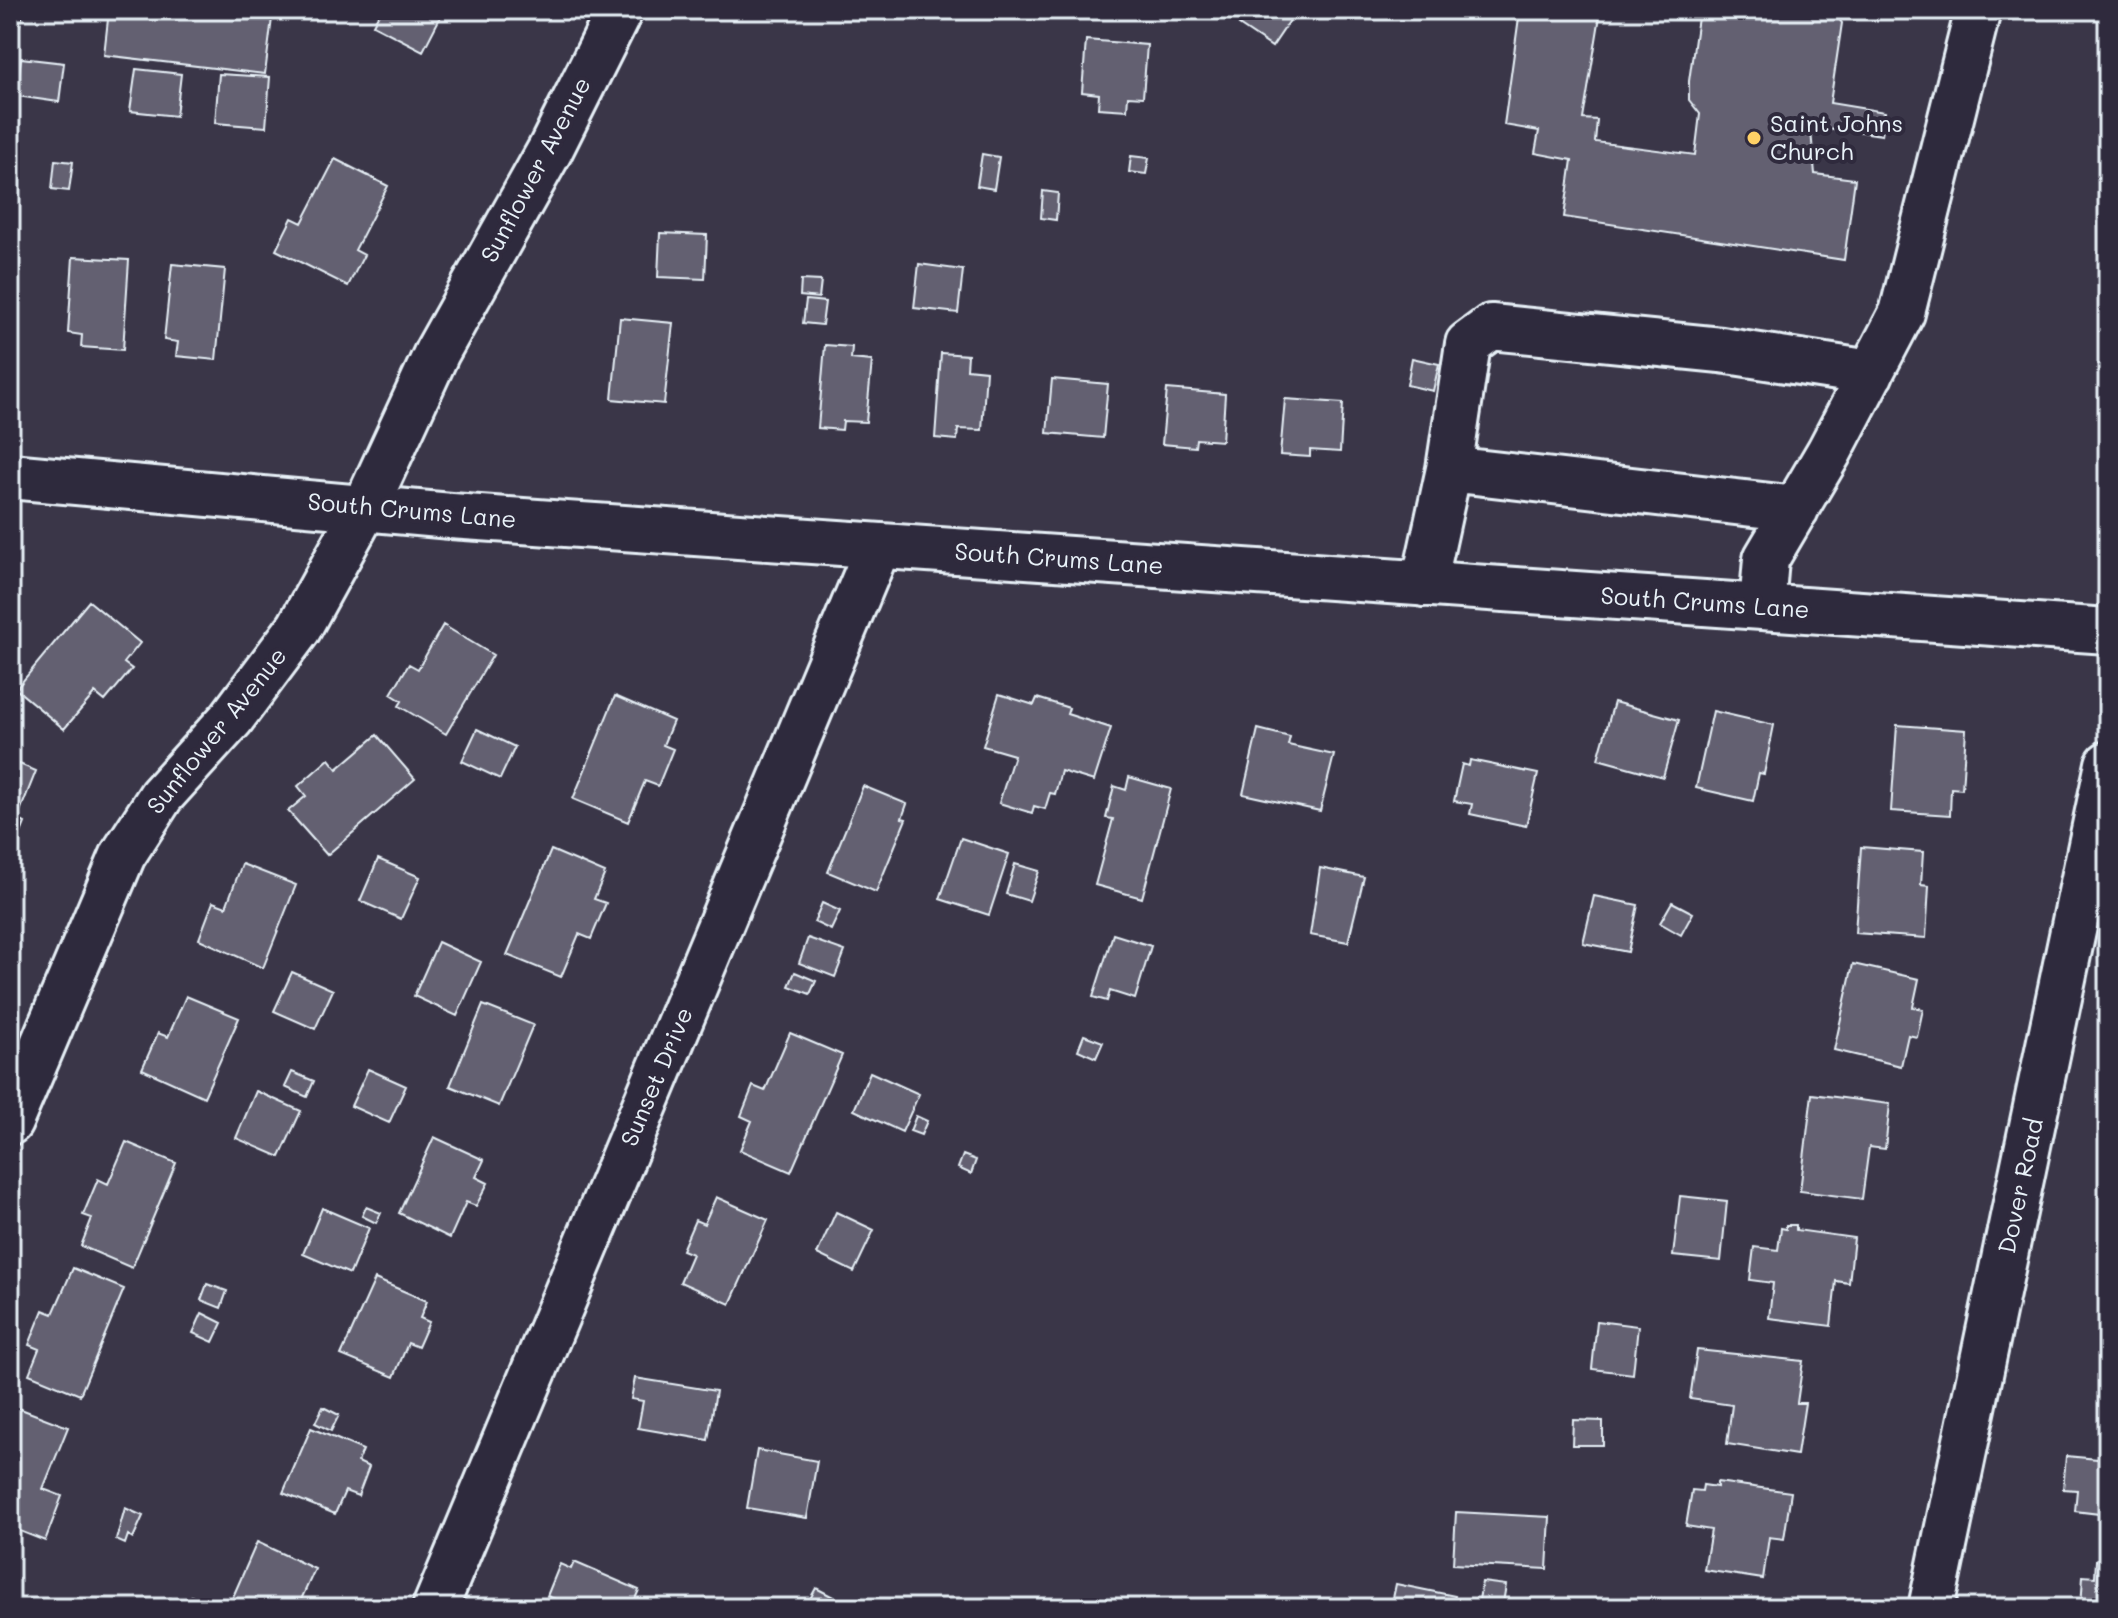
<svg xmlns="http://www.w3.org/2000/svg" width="2118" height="1618" font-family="Mali,sans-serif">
<rect width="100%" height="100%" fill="#3a3648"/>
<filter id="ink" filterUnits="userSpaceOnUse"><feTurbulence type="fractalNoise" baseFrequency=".0125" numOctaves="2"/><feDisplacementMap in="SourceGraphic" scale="16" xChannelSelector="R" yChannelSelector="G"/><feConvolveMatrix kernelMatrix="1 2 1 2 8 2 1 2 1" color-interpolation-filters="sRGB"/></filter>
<g filter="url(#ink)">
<path fill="#636171" stroke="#e8f1f8" stroke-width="2" d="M 10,10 L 24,10 L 15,42 L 10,41 Z
M 93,10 L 273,10 L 265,74 L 104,55 L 108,19 L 92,17 Z
M 381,10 L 444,10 L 423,51 L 373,25 Z
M 1249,10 L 1297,10 L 1272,47 L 1239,25 Z
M 1520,10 L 1601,10 L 1583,119 L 1597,120 L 1595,142 L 1695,155 L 1700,114 L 1689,100 L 1689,81 L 1699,10 L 1832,10 L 1842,23 L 1830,103 L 1885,112 L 1882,135 L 1842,129 L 1811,131 L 1815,174 L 1855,179 L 1844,260 L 1564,217 L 1572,160 L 1535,153 L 1539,131 L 1504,125 Z
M 1086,40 L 1147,45 L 1143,97 L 1128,96 L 1127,110 L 1098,108 L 1099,94 L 1082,92 Z
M 21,58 L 64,63 L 59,102 L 16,96 Z
M 136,69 L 181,74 L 176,116 L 130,111 Z
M 219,74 L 270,77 L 266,127 L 215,123 Z
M 982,154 L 999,157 L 994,189 L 977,186 Z
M 1131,156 L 1149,158 L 1146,174 L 1129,172 Z
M 335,159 L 388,186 L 355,250 L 364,255 L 348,286 L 276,250 L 292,218 L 302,223 Z
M 55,160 L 73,162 L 69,191 L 52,189 Z
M 1043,191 L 1058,193 L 1056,220 L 1041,218 Z
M 660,233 L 707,235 L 705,279 L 658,277 Z
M 73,257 L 129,260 L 123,350 L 81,347 L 82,335 L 68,333 Z
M 172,264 L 225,269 L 216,360 L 176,356 L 178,342 L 164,340 Z
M 919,264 L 963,270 L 958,313 L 914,308 Z
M 801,280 L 821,281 L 819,298 L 800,296 Z
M 806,300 L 825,302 L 822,325 L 803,323 Z
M 620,318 L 673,323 L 664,404 L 612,399 Z
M 825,345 L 852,347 L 851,359 L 872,361 L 866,422 L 843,421 L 842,430 L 818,428 Z
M 941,353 L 968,355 L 967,369 L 986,371 L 982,430 L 958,429 L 957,440 L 935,438 Z
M 1412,358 L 1439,364 L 1433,391 L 1407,385 Z
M 1052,379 L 1108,384 L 1103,438 L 1047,433 Z
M 1167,389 L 1225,394 L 1222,441 L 1196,439 L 1195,447 L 1162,444 Z
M 1285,399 L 1343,403 L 1340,452 L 1310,450 L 1310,457 L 1280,455 Z
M 89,601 L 140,643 L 124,663 L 132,669 L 105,701 L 95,693 L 64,729 L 16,689 Z
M 443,625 L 493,655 L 446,734 L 399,706 L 402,701 L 391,694 L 409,664 L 418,669 Z
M 999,694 L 1034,705 L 1037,698 L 1069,708 L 1067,714 L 1111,728 L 1094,781 L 1061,771 L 1055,794 L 1050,793 L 1045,809 L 1034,806 L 1032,813 L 999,803 L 1014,755 L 983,746 Z
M 615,696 L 673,721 L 663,745 L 673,749 L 658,786 L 645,781 L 628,822 L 573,799 Z
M 1614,702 L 1679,720 L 1663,777 L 1598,759 Z
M 1713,711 L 1774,725 L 1764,774 L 1759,773 L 1753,801 L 1696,788 Z
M 1897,725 L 1966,730 L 1962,789 L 1951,788 L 1950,815 L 1891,811 Z
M 477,729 L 515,747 L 500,779 L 462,761 Z
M 1258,729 L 1290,737 L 1288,745 L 1334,755 L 1320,811 L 1243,794 Z
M 377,735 L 415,779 L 327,855 L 288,811 L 306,796 L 298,786 L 329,759 L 337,769 Z
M 10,760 L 36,771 L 17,819 L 25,823 L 11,859 Z
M 1470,760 L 1538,774 L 1526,826 L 1470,814 L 1472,804 L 1454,801 L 1462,764 L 1469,766 Z
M 1129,777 L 1171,789 L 1142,898 L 1095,885 L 1113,819 L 1106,818 L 1114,786 L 1126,790 Z
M 863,786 L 907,804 L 902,818 L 906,819 L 876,892 L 828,872 Z
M 961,838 L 1009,854 L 989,915 L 940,899 Z
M 1861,847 L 1923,852 L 1921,885 L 1929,886 L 1926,938 L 1855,933 Z
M 551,850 L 605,873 L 594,899 L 606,903 L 591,939 L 579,934 L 561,977 L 507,955 Z
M 378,859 L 420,877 L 401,919 L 360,901 Z
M 242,864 L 296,885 L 263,968 L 199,939 L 213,902 L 226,907 Z
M 1015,864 L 1039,871 L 1029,901 L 1006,894 Z
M 1320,868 L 1364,877 L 1348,942 L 1310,935 Z
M 1594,896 L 1638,905 L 1628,952 L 1583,943 Z
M 1672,902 L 1693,913 L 1681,935 L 1660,923 Z
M 822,903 L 840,911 L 831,930 L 814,922 Z
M 1113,934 L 1151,946 L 1135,999 L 1110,991 L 1107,1001 L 1093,997 Z
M 808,938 L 845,951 L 835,977 L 799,963 Z
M 438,942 L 481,962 L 457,1016 L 414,996 Z
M 1853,964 L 1919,979 L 1913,1007 L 1923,1009 L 1917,1037 L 1908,1035 L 1901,1066 L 1834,1050 Z
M 292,972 L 333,990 L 315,1029 L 274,1011 Z
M 795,972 L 816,981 L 810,994 L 789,986 Z
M 186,996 L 239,1018 L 204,1097 L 142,1069 L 158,1033 L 168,1037 Z
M 483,1005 L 533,1025 L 499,1106 L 450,1086 Z
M 790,1033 L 842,1055 L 791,1172 L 740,1150 L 752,1121 L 741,1116 L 753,1086 L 765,1091 Z
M 1084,1035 L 1103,1042 L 1096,1058 L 1078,1050 Z
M 368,1069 L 406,1086 L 389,1123 L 351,1106 Z
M 292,1072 L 314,1081 L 307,1097 L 285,1087 Z
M 870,1072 L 919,1094 L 902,1132 L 854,1110 Z
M 256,1091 L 301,1111 L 280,1157 L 236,1138 Z
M 1812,1094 L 1890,1104 L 1885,1149 L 1869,1147 L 1862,1199 L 1800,1191 Z
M 916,1116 L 927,1121 L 921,1135 L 910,1131 Z
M 434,1137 L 484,1160 L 476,1177 L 488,1183 L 476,1206 L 466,1202 L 450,1238 L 399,1213 Z
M 126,1142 L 176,1163 L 132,1268 L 81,1246 L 92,1218 L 83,1215 L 98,1179 L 108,1184 Z
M 963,1155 L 976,1160 L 971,1174 L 958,1168 Z
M 1680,1196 L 1727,1201 L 1721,1261 L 1673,1256 Z
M 716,1197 L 768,1220 L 730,1304 L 680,1282 L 692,1254 L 682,1250 L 695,1220 L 704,1224 Z
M 366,1207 L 381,1213 L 376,1223 L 362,1216 Z
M 322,1208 L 369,1228 L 350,1274 L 303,1254 Z
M 836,1212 L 874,1230 L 854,1272 L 817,1254 Z
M 1786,1225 L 1796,1225 L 1796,1230 L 1854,1238 L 1849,1283 L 1836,1281 L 1831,1326 L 1769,1318 L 1773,1283 L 1750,1280 L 1754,1247 L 1778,1250 L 1781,1228 L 1786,1229 Z
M 73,1268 L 124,1289 L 80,1395 L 29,1374 L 39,1349 L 29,1345 L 43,1310 L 53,1314 Z
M 375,1279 L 427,1301 L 420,1318 L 429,1322 L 418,1347 L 408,1343 L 394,1377 L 341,1355 Z
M 207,1284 L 227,1291 L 221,1308 L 201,1300 Z
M 202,1313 L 222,1323 L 213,1342 L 193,1333 Z
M 1597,1321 L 1638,1326 L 1633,1374 L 1592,1369 Z
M 1697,1350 L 1803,1361 L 1797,1403 L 1805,1403 L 1797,1455 L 1727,1444 L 1732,1405 L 1690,1399 Z
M 635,1378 L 716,1391 L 708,1440 L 638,1428 L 643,1401 L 631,1399 Z
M 13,1406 L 68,1427 L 43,1489 L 62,1496 L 45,1541 L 10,1527 L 10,1414 Z
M 323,1407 L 339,1415 L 331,1431 L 315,1423 Z
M 1573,1420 L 1603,1421 L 1603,1445 L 1572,1445 Z
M 311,1428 L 363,1450 L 358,1462 L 369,1467 L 358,1496 L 345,1491 L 335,1514 L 283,1493 Z
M 757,1450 L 817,1461 L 807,1518 L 747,1508 Z
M 2066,1456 L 2108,1460 L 2108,1515 L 2075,1511 L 2077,1490 L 2063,1489 Z
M 1717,1482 L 1791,1492 L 1784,1539 L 1769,1537 L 1763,1579 L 1704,1570 L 1711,1530 L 1686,1526 L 1692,1490 L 1702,1491 L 1703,1485 L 1717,1487 Z
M 125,1508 L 143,1516 L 133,1538 L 128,1535 L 125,1544 L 116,1540 Z
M 1456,1512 L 1550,1517 L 1547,1569 L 1453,1564 Z
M 257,1542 L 315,1569 L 300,1602 L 293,1599 L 289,1608 L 228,1608 Z
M 2096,1560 L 2108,1561 L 2108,1608 L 2081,1608 L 2083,1576 L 2095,1577 Z
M 574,1562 L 639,1590 L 631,1608 L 555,1608 L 558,1600 L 547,1596 L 560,1564 L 571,1569 Z
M 1482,1582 L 1506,1585 L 1503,1603 L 1479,1600 Z
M 1396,1584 L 1455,1596 L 1452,1608 L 1391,1608 Z
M 816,1588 L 839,1600 L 835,1608 L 805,1608 Z
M 191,1596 L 218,1608 L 165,1608 L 170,1598 L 187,1606 Z
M 1679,1601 L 1737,1607 L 1737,1608 L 1678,1608 Z"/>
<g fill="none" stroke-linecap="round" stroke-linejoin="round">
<g stroke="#e8f1f8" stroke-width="50">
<path id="minor" d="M 1449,469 L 1468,344 L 1491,327 L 1721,350 L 1871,373
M 10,476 L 451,516 L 2108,631
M 1424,584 L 1449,469 L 1796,509
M 1762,607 L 1766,559 L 1829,452 L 1902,313 L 1978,10
M 10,1122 L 123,855 L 161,796 L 231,719 L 299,628 L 365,508 L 437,352 L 550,150 L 620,10
M 435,1608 L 878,547
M 1931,1608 L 2108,764"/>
</g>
<use href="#minor" stroke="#2f2a3d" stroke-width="44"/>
</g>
</g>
<circle fill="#ffd166" stroke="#2f2a3d" stroke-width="3" cx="1754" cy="138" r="8"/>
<g text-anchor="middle" stroke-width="8" stroke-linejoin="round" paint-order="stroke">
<g font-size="24" fill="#e8f1f8" stroke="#2f2a3d" text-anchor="start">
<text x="1770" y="132">Saint Johns<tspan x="1770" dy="28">Church</tspan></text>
</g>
<g font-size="24" fill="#e8f1f8" stroke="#2f2a3d">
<text transform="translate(536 170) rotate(-62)" y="8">Sunflower Avenue</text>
<text transform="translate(412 511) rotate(5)" y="8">South Crums Lane</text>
<text transform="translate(1059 559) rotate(4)" y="8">South Crums Lane</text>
<text transform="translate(1705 603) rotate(4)" y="8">South Crums Lane</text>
<text transform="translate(217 731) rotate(-51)" y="8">Sunflower Avenue</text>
<text transform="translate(657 1077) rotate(-67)" y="8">Sunset Drive</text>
<text transform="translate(2021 1186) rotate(-78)" y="8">Dover Road</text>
</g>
</g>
<rect width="2118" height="1618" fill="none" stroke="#2f2a3d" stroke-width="40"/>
<rect x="20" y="20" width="2078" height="1578" fill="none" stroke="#e8f1f8" stroke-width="3" filter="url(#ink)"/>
</svg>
